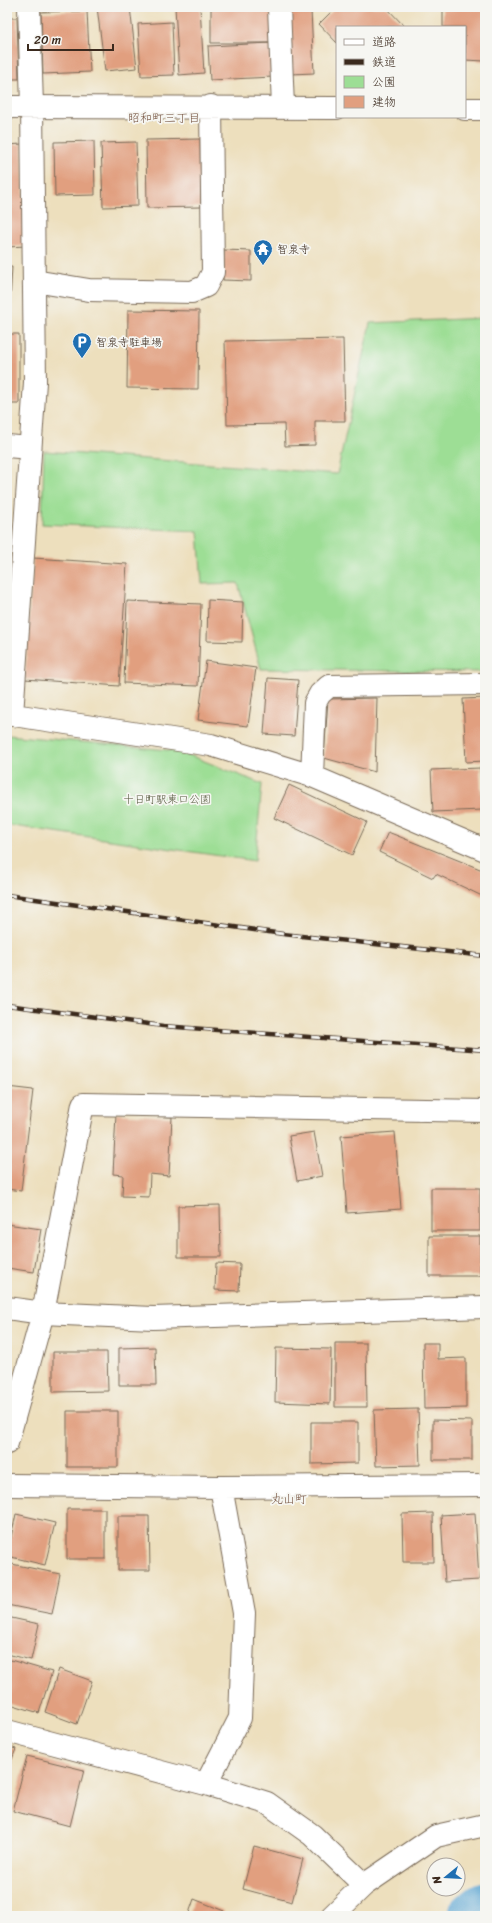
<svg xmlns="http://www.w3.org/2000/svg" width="492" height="1923" font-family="Sriracha,'Klee One',sans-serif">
<rect width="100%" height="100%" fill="#f6f6f2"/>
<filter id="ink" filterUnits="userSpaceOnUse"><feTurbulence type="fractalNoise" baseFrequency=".025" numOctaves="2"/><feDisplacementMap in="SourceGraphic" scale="8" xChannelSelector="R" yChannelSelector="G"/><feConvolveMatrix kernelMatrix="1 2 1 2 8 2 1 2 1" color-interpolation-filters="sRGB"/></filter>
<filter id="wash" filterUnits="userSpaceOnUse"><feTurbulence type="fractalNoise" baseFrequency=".012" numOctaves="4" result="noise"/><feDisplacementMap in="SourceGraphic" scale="16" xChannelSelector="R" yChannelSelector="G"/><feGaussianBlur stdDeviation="0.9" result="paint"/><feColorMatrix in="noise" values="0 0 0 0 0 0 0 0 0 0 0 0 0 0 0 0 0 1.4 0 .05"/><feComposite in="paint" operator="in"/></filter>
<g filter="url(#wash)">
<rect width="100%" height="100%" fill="#eddfbd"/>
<path fill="#9dde95" stroke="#6c845a" d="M 485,318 L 485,672 L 261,669 L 238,583 L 202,584 L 198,531 L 42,524 L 44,451 L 337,474 L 370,323 Z
M 7,735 L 179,751 L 262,784 L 255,861 L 7,825 Z"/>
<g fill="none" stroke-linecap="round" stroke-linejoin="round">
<path stroke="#5aa4d2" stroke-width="51" d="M 473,1916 L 485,1907"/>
</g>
<g id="blocks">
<path fill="#e19f7f" d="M 97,7 L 130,7 L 137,68 L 105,71 Z
M 175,7 L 200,7 L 204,73 L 179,75 Z
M 211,7 L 271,7 L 272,43 L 211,43 Z
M 336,7 L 386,7 L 405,27 L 337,27 L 337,43 L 319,24 Z
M 443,7 L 485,7 L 485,61 L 465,60 L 465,27 L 443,27 Z
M 87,11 L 90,72 L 43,74 L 41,12 Z
M 311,11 L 314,73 L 291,74 L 288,13 Z
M 7,18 L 17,18 L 19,79 L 7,79 Z
M 172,22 L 174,75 L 141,76 L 138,24 Z
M 271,43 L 273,77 L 210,80 L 208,46 Z
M 200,139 L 201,207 L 147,208 L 146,140 Z
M 94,141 L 95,195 L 55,196 L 54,142 Z
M 136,142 L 138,206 L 103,207 L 101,143 Z
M 22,144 L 26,246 L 7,247 L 7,145 Z
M 224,250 L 251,251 L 251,281 L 223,280 Z
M 7,267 L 12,267 L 10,302 L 7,302 Z
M 128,310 L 199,311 L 198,389 L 127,388 Z
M 7,334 L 19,334 L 19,404 L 7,404 Z
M 343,339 L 345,421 L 315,421 L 315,445 L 285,446 L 284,424 L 227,425 L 225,341 Z
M 33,558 L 127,564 L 119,686 L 25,679 Z
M 208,600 L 243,602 L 242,642 L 207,641 Z
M 127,601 L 201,604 L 198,686 L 124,683 Z
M 206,661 L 256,668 L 248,726 L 198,720 Z
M 268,678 L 298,680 L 294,736 L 264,734 Z
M 377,698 L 375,772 L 324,758 L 328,699 Z
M 485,698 L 485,761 L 466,762 L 463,699 Z
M 480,768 L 482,810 L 433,812 L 431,770 Z
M 289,785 L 367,822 L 352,855 L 274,818 Z
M 388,832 L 485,871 L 485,892 L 482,896 L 436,874 L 433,878 L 379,852 Z
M 7,1087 L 33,1090 L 21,1191 L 7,1189 Z
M 116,1114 L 172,1117 L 169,1176 L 150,1174 L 149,1197 L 122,1196 L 123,1175 L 113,1174 Z
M 314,1132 L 322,1176 L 297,1181 L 289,1136 Z
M 395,1132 L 401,1209 L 347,1213 L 341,1136 Z
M 431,1188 L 480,1188 L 480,1231 L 431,1231 Z
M 220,1205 L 221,1257 L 178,1257 L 178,1206 Z
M 7,1224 L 41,1229 L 34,1272 L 7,1268 Z
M 429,1236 L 480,1236 L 480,1276 L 429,1276 Z
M 216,1263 L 240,1264 L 239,1291 L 215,1290 Z
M 335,1343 L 366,1343 L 367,1407 L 335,1407 Z
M 423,1343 L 438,1343 L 438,1359 L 466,1358 L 466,1408 L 424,1409 Z
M 155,1347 L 156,1385 L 119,1385 L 119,1348 Z
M 276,1348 L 331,1349 L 330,1404 L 275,1402 Z
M 53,1352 L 107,1352 L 108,1391 L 53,1392 Z
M 418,1409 L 420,1465 L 376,1466 L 374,1410 Z
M 67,1411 L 118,1411 L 118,1467 L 67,1467 Z
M 433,1420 L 472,1421 L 472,1460 L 433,1460 Z
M 311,1422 L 358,1422 L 358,1463 L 311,1464 Z
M 67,1509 L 105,1509 L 105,1559 L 67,1559 Z
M 433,1513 L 434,1562 L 403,1562 L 402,1514 Z
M 475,1513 L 479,1580 L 445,1582 L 441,1515 Z
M 16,1514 L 55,1523 L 45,1565 L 7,1556 Z
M 118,1516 L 149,1516 L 150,1570 L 118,1570 Z
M 7,1563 L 60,1574 L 52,1614 L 7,1605 Z
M 7,1617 L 39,1624 L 31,1660 L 7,1654 Z
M 7,1659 L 52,1672 L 39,1713 L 7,1703 Z
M 59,1669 L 92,1681 L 77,1724 L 45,1712 Z
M 7,1746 L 16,1749 L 7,1772 Z
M 27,1756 L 84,1770 L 70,1826 L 13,1811 Z
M 254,1846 L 303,1859 L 292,1902 L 243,1889 Z
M 194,1899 L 224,1911 L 222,1916 L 188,1916 Z"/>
</g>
</g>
<g filter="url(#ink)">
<use href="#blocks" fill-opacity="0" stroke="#796956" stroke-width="1"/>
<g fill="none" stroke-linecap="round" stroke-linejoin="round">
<g stroke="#796956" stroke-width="24">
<path id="minor" d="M 279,7 L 283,107
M 7,107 L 337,108
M 465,109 L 485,109
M 34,281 L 89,290 L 192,292 L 206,286 L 213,272 L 211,106
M 7,446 L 30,448
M 7,714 L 211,745 L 312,776 L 485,850
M 12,715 L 35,382 L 32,106 L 29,7
M 312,776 L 315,703 L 320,694 L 329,686 L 485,684
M 7,1308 L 43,1313 L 153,1318 L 485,1307
M 7,1443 L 43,1313 L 83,1104 L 485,1111
M 7,1485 L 221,1487 L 485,1485
M 7,1731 L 206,1784 L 267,1803 L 312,1835 L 364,1885
M 206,1784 L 240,1718 L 244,1613 L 221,1487
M 332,1916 L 364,1885 L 436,1836 L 485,1825"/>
</g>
<use href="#minor" stroke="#fff" stroke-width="22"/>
<g stroke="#3b2a1e" stroke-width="4.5">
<path id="rail" d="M 7,895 L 283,934 L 485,956
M 7,1005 L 163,1026 L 485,1050"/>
</g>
<use href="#rail" stroke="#f6f6f2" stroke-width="3" stroke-dasharray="9" stroke-linecap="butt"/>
</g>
</g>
<defs>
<g id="temple-pin" transform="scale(1)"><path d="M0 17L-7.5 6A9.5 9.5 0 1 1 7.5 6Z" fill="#1f6fb2" stroke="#f6f6f2"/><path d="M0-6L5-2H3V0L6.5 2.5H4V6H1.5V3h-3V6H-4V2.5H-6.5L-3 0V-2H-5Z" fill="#fff"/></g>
<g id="parking-pin" transform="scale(1)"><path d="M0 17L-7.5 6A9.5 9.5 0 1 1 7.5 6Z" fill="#1f6fb2" stroke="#f6f6f2"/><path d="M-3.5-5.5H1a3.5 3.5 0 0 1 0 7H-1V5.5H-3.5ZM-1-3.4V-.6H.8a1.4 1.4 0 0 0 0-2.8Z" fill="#fff"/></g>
</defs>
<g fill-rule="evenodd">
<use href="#temple-pin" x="263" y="249"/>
<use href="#parking-pin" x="82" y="342"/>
</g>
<g text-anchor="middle" stroke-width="3.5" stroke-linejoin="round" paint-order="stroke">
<g font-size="11" fill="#3b2a1e" stroke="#f6f6f2" text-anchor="start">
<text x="277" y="253">智泉寺</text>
<text x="96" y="346">智泉寺駐車場</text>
</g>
<g font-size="11" fill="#54573c" stroke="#f6f6f2">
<text x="167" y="803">十日町駅東口公園</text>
</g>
<g font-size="12" fill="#755340" stroke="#f6f6f2">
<text x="164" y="122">昭和町三丁目</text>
<text x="289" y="1503">丸山町</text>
</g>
</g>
<rect width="492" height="1923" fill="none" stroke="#f6f6f2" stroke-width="24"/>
<rect x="336" y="26" width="130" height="92" fill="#f6f6f2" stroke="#aba49d"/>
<rect x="344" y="39" width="20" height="6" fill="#ffffff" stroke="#aba49d"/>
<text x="372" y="46" font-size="12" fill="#3b2a1e">道路</text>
<rect x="344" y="59" width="20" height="6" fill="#3b2a1e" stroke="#aba49d"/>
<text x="372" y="66" font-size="12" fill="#3b2a1e">鉄道</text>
<rect x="344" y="76" width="20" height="12" fill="#9dde95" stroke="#aba49d"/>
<text x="372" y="86" font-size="12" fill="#3b2a1e">公園</text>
<rect x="344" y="96" width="20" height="12" fill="#e19f7f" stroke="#aba49d"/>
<text x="372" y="106" font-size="12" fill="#3b2a1e">建物</text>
<g transform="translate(446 1877) rotate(252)"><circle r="19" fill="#f6f6f2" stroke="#aba49d"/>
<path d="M0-3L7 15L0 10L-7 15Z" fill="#1f6fb2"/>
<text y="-6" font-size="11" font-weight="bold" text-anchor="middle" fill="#3b2a1e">N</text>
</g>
<path d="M28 44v6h85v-6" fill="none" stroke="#3b2a1e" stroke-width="2"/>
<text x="34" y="44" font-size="12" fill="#3b2a1e" stroke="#f6f6f2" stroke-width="3" paint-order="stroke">20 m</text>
</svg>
